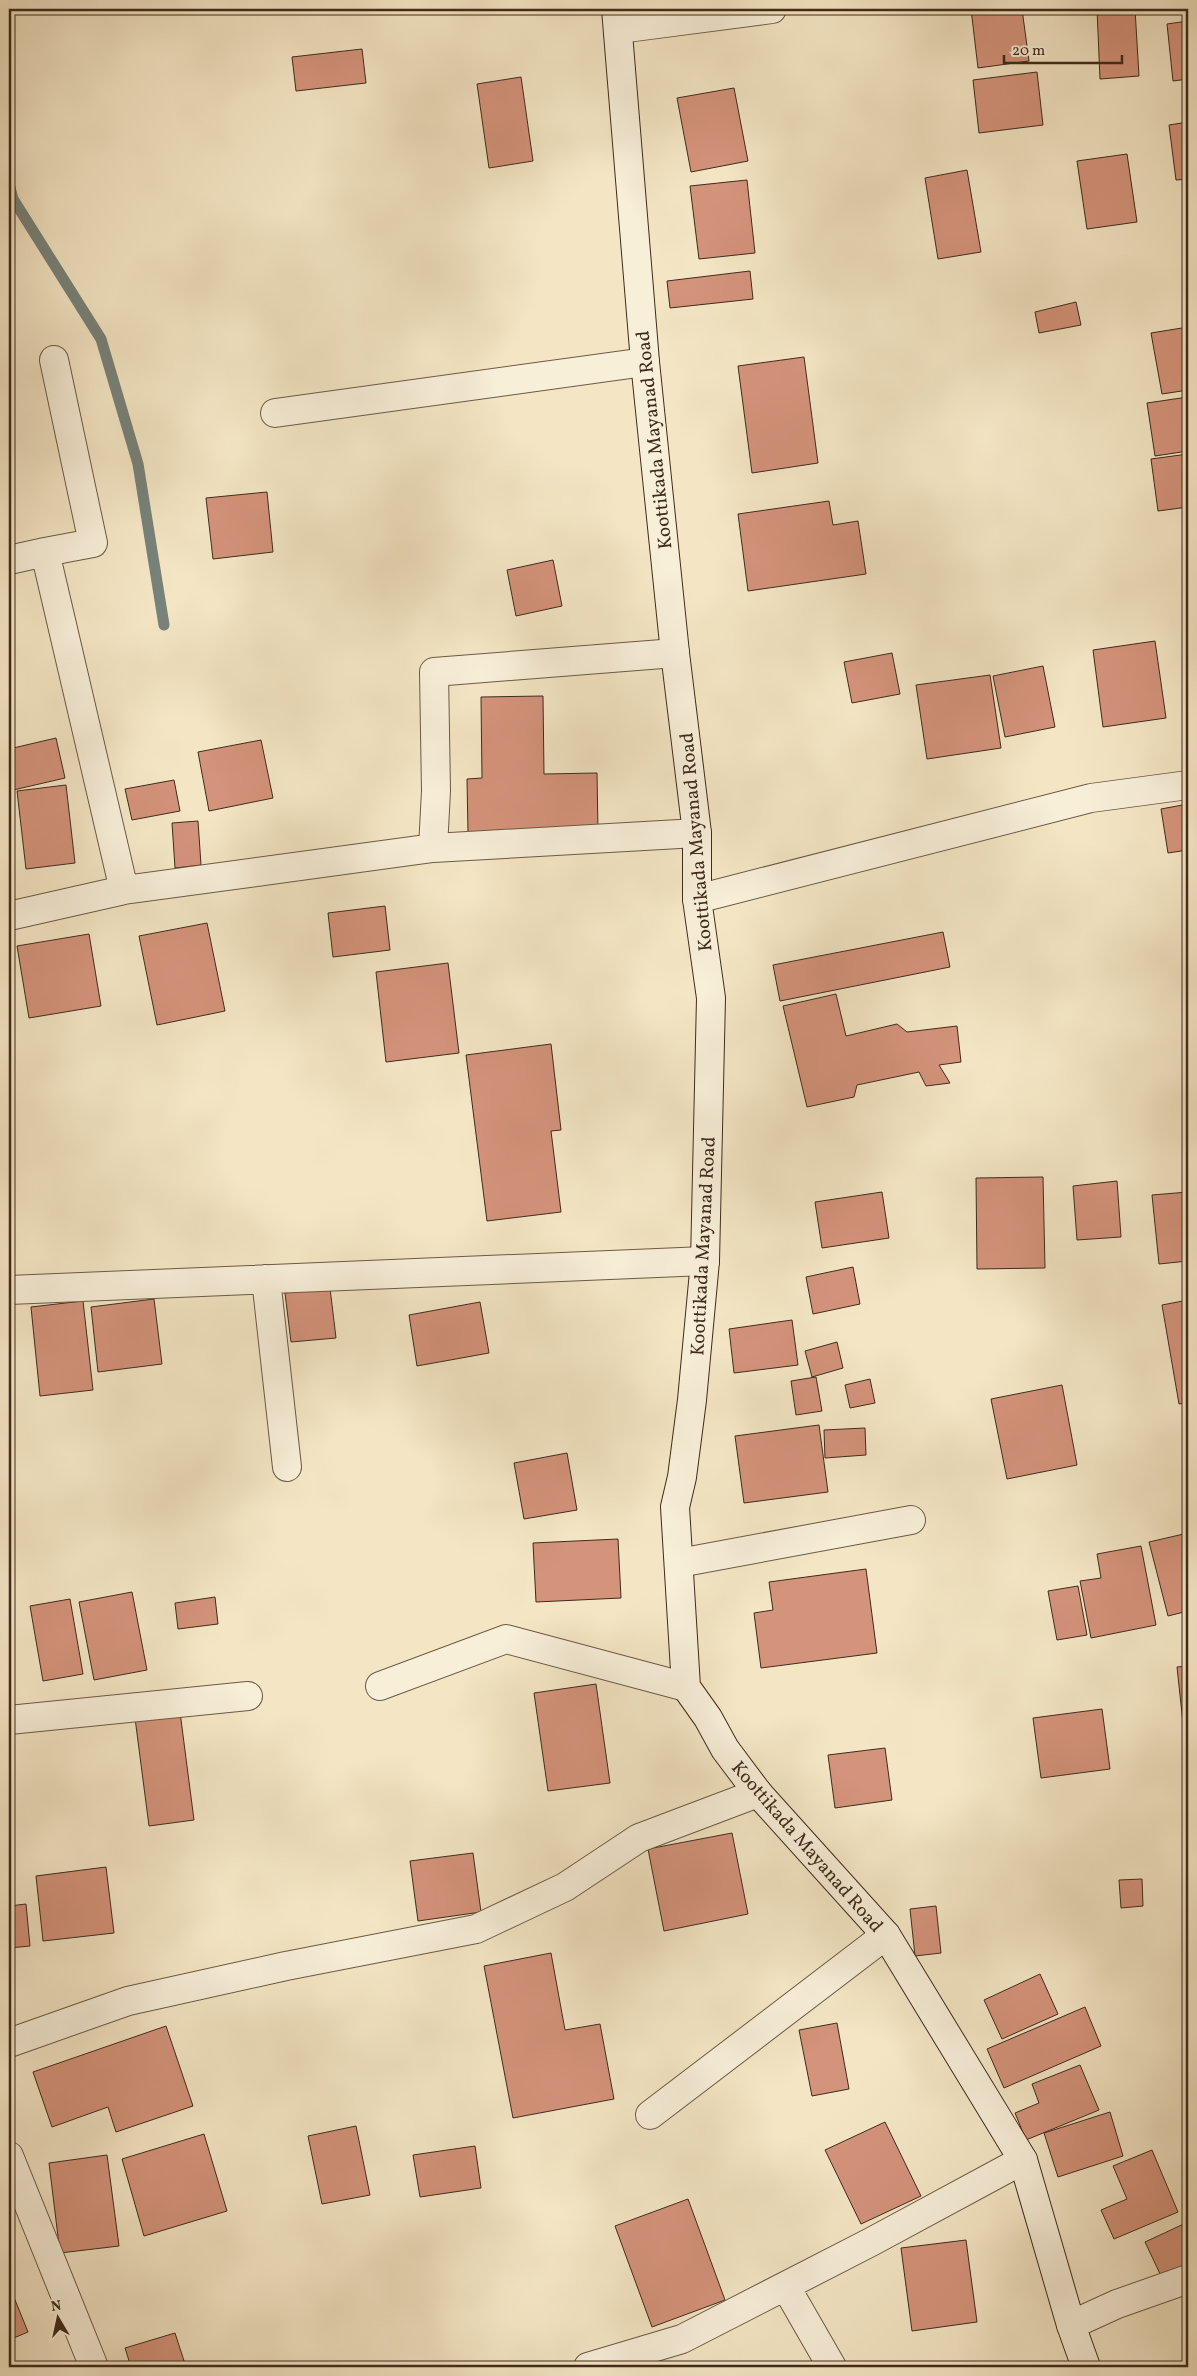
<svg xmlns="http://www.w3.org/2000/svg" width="1197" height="2376" font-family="Vollkorn,serif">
<rect width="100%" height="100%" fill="#f4e6c5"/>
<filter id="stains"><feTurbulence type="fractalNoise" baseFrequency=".004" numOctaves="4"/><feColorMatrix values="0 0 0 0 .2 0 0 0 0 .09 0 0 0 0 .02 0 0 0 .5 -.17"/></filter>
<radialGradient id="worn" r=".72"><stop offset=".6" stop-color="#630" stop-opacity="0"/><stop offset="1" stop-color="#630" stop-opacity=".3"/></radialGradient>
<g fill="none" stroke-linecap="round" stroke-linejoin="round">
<path stroke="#78837b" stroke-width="11" d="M 9,184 L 13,199 L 101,339 L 138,464 L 164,625"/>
</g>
<path fill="#d4937b" stroke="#3e2b1b" d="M 971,9 L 1022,9 L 1029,61 L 978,68 Z
M 1097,9 L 1135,9 L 1139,76 L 1100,79 Z
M 1188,21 L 1188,79 L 1173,81 L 1167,24 Z
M 362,49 L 366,83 L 296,91 L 292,57 Z
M 1037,72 L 1043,125 L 979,133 L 973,80 Z
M 521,77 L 533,161 L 489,168 L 477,84 Z
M 734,88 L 748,161 L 691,172 L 677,98 Z
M 1188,122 L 1188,179 L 1176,180 L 1169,125 Z
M 1127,154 L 1137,222 L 1087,229 L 1077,161 Z
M 967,170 L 981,252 L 938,259 L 925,178 Z
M 747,180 L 755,253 L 699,259 L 690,186 Z
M 750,271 L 753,299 L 670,308 L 667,281 Z
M 1076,302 L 1081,325 L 1039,333 L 1035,312 Z
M 1188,327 L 1188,390 L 1162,394 L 1151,333 Z
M 804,357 L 818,463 L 752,473 L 738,366 Z
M 1188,397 L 1188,451 L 1155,456 L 1147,403 Z
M 1188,454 L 1188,507 L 1158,511 L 1151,459 Z
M 267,492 L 273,552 L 213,559 L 206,498 Z
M 829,501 L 833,525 L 858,521 L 866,574 L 748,591 L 738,514 Z
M 553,560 L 562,606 L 516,616 L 507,570 Z
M 1155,641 L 1166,718 L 1103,727 L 1093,650 Z
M 892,653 L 900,694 L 852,703 L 844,662 Z
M 1043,666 L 1055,727 L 1005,737 L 993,676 Z
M 990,675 L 1001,748 L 927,759 L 916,685 Z
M 543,696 L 544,774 L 597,773 L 598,832 L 468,833 L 467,779 L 482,778 L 481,697 Z
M 56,738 L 65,778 L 9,791 L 9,749 Z
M 261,740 L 273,798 L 209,811 L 198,752 Z
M 174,780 L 180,811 L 132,820 L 125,789 Z
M 66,785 L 75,863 L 26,869 L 17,791 Z
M 1188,804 L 1188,850 L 1168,853 L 1161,809 Z
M 198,821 L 201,865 L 175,868 L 172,823 Z
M 385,906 L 390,950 L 333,957 L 328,913 Z
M 207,923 L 225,1011 L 157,1025 L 139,936 Z
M 943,932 L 950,967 L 780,1001 L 773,965 Z
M 89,934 L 101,1006 L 29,1018 L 17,946 Z
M 448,963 L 459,1053 L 386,1062 L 376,972 Z
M 836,994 L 846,1036 L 897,1024 L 907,1032 L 957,1026 L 961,1062 L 939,1065 L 950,1083 L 926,1086 L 919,1072 L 857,1085 L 854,1097 L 807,1107 L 783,1006 Z
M 551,1044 L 561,1130 L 551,1131 L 561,1212 L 487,1221 L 466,1055 Z
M 1043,1177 L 1045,1268 L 977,1269 L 976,1178 Z
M 1117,1181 L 1121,1237 L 1077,1240 L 1073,1186 Z
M 882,1192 L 889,1238 L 822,1248 L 815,1202 Z
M 1188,1192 L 1188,1261 L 1159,1264 L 1152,1195 Z
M 853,1267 L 860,1304 L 813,1314 L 806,1277 Z
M 330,1288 L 336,1338 L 291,1342 L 285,1293 Z
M 154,1299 L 162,1364 L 98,1372 L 91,1307 Z
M 1188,1300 L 1188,1402 L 1179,1404 L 1162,1305 Z
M 83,1301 L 93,1390 L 40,1396 L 31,1307 Z
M 480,1302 L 489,1353 L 417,1366 L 409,1315 Z
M 792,1320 L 798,1365 L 734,1373 L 729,1329 Z
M 837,1342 L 843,1368 L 812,1377 L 805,1351 Z
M 816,1377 L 822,1411 L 796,1415 L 791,1381 Z
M 870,1379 L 875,1403 L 850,1408 L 845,1385 Z
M 1062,1385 L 1077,1465 L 1007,1479 L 991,1399 Z
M 819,1425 L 828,1492 L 744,1503 L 735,1436 Z
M 865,1428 L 866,1455 L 825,1458 L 824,1430 Z
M 567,1453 L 577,1510 L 524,1519 L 514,1463 Z
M 1188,1533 L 1188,1611 L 1168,1616 L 1149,1542 Z
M 618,1539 L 621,1598 L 536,1602 L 533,1543 Z
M 1141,1546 L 1156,1625 L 1091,1638 L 1080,1581 L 1101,1578 L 1097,1554 Z
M 866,1569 L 877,1653 L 761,1668 L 754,1613 L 773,1610 L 769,1582 Z
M 1078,1586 L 1087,1635 L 1057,1640 L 1048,1591 Z
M 132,1592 L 147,1670 L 94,1680 L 79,1602 Z
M 215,1597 L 218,1624 L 178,1629 L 175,1603 Z
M 70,1599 L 83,1674 L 43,1681 L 30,1606 Z
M 1188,1666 L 1188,1742 L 1185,1742 L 1177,1667 Z
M 596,1684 L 610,1783 L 548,1791 L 534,1693 Z
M 1102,1709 L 1110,1769 L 1041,1778 L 1033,1718 Z
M 180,1712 L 194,1820 L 149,1826 L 135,1718 Z
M 885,1748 L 892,1800 L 835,1808 L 828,1755 Z
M 9,1826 L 14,1856 L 9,1857 Z
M 732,1833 L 748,1914 L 664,1931 L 648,1849 Z
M 473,1853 L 481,1912 L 418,1921 L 410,1861 Z
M 106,1867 L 114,1933 L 43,1941 L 36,1876 Z
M 1142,1879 L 1143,1906 L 1121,1908 L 1119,1880 Z
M 26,1904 L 30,1946 L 9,1948 L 9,1906 Z
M 936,1906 L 941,1953 L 915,1956 L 910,1909 Z
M 551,1953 L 565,2030 L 600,2024 L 614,2099 L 513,2118 L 484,1966 Z
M 1040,1974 L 1058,2014 L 1002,2039 L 984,2000 Z
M 1085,2007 L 1101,2046 L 1004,2088 L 987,2049 Z
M 837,2023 L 849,2089 L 812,2096 L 799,2030 Z
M 166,2026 L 193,2106 L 116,2132 L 108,2107 L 52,2127 L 33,2072 Z
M 1080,2065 L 1099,2110 L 1026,2140 L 1015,2113 L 1039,2103 L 1032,2084 Z
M 1110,2112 L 1123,2156 L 1058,2177 L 1044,2133 Z
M 885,2122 L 921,2196 L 861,2224 L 825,2150 Z
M 356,2126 L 370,2195 L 322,2204 L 308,2136 Z
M 204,2134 L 227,2211 L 144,2236 L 122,2159 Z
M 475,2146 L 481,2188 L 420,2197 L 413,2155 Z
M 1152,2150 L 1178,2212 L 1114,2239 L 1101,2210 L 1127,2199 L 1113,2166 Z
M 107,2155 L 119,2246 L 60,2253 L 49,2163 Z
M 688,2199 L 725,2300 L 652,2327 L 615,2226 Z
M 1188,2222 L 1188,2266 L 1162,2278 L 1145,2242 Z
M 966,2240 L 977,2322 L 912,2331 L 901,2248 Z
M 9,2285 L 28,2332 L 9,2340 Z
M 175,2333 L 186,2367 L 131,2367 L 125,2348 Z"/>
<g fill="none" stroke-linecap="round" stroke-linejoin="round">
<g stroke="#6c5a46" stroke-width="30">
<path id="minor" d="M 619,29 L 772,9
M 54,360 L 93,543 L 45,552 L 124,890
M 275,413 L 645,362
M 9,560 L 45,552
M 433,848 L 436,791 L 434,672 L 675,653
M 697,899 L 1091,798 L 1188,785
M 9,916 L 124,890 L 433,848 L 697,833
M 266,1279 L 287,1467
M 9,1290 L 705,1261
M 679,1563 L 911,1520
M 380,1686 L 506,1639 L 686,1687
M 9,1720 L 248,1696
M 9,2043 L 128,2001 L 286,1966 L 476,1929 L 565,1887 L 639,1838 L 758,1793
M 650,2115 L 886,1935
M 9,2156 L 94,2367
M 786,2287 L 832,2367
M 1071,2325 L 1117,2304 L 1188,2279
M 588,2367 L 682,2339 L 871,2242 L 1023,2160"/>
</g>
<g stroke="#3e2b1b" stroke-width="30">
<path id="secondary" d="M 616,9 L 645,362 L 675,653 L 697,833 L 697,899 L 711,998 L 705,1261 L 692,1400 L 682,1477 L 675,1507 L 686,1687 L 708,1718 L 725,1749 L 758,1793 L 886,1935 L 1023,2160 L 1071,2325 L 1086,2367"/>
</g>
<use href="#minor" stroke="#f8efd9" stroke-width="28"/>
<use href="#secondary" stroke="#f8efd9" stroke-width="28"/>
</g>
<g text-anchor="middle" stroke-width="4" stroke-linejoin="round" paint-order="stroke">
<g font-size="19" fill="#3e2b1b" stroke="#f8efd9">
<text transform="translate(653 440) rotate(-96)" y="7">Koottikada Mayanad Road</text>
<text transform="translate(695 842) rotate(-95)" y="7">Koottikada Mayanad Road</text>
<text transform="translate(702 1246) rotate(-87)" y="7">Koottikada Mayanad Road</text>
<text transform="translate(808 1846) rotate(49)" y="7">Koottikada Mayanad Road</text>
</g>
</g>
<rect width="1197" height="2376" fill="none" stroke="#f4e6c5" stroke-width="30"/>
<rect x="10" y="10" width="1177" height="2356" fill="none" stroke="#3e2b1b" stroke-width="2.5"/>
<rect x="15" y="15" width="1167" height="2346" fill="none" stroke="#3e2b1b"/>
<g transform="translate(58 2318) rotate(351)" stroke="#f8efd9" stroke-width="4" paint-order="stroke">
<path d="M0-4L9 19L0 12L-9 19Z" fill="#3e2b1b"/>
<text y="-8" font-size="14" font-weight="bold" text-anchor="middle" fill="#3e2b1b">N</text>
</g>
<path d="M1004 55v8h118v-8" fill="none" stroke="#3e2b1b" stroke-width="2.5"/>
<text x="1012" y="55" font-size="15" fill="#3e2b1b" stroke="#f8efd9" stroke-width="4" paint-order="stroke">20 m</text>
<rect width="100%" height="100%" filter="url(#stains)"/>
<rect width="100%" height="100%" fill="url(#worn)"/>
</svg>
